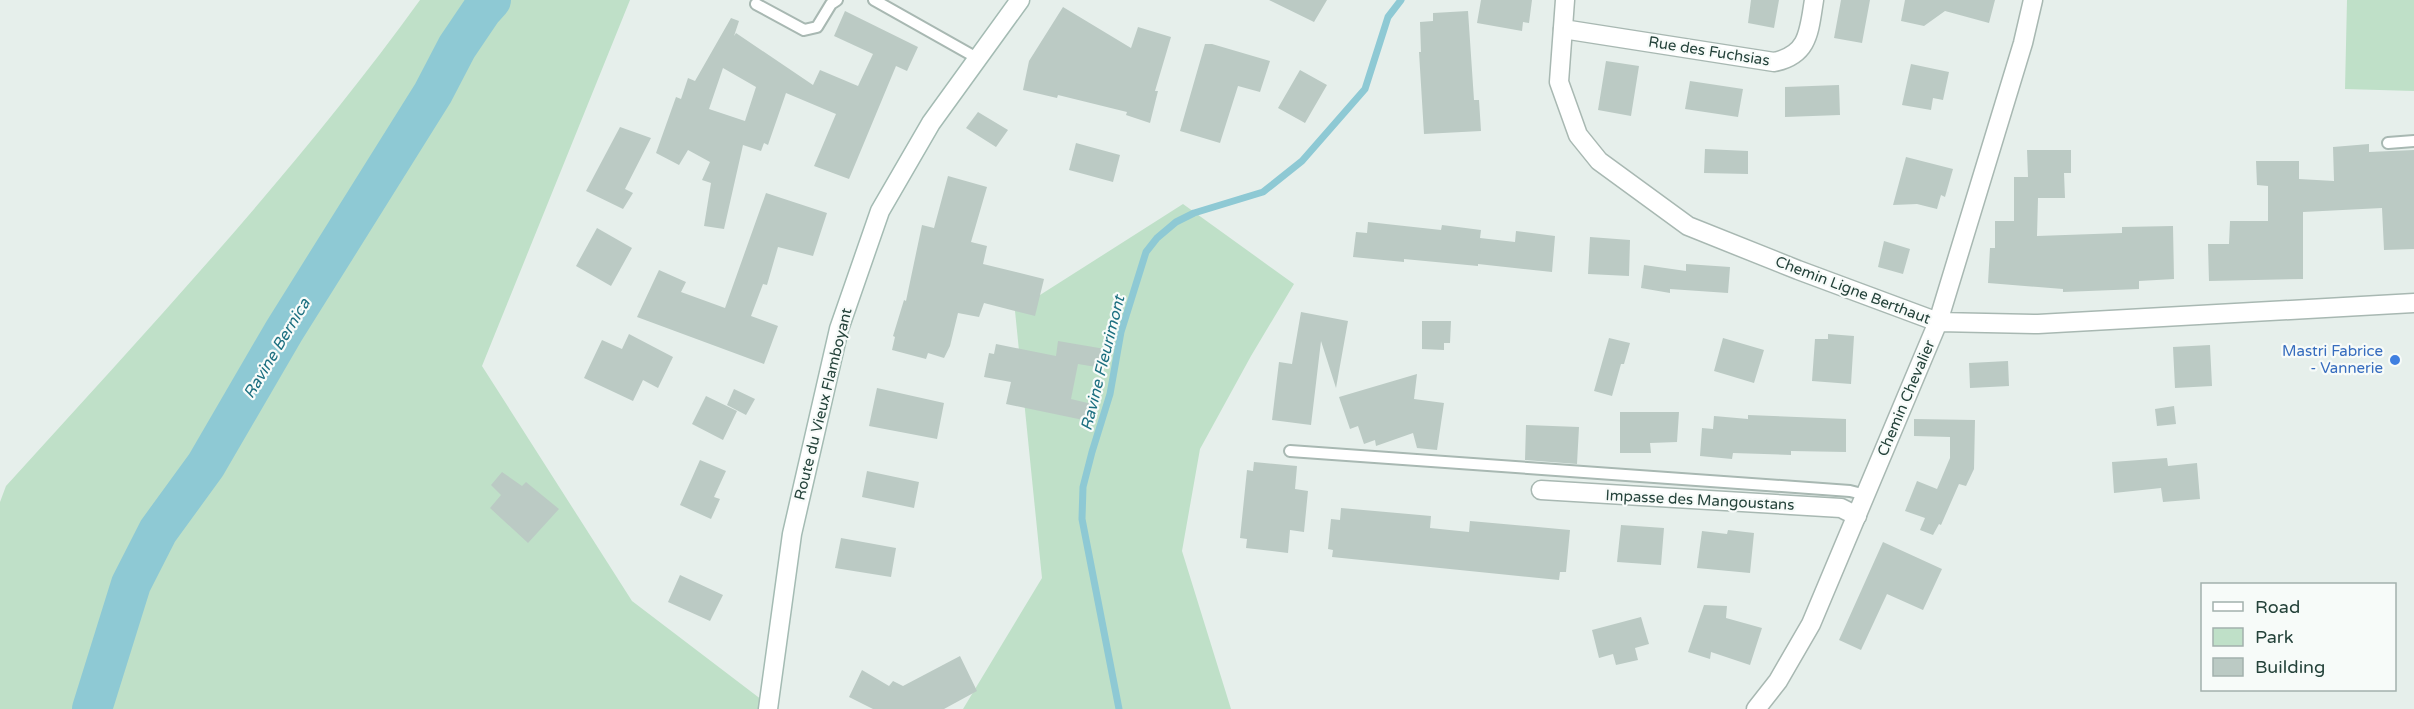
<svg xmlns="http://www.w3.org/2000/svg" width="2414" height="709" font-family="'Varela Round',sans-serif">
<rect width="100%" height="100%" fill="#e6efeb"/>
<path fill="#bfe0c8" d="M 420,0 L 630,0 L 482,366 L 632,601 L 774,709 L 0,709 L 0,502 L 6,486 C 149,328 295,173 420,0 Z
M 2347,0 L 2414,0 L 2414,91 L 2345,89 Z
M 1183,204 L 1294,284 L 1251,356 L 1200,449 L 1182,551 L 1231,709 L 963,709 L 1042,578 L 1015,311 Z"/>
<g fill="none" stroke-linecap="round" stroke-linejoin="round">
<path stroke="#8ec9d4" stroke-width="7" d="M 1119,709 L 1082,519 L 1083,487 L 1092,452 L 1110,394 L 1121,332 L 1146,252 L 1157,238 L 1176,222 L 1194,213 L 1263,192 L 1302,161 L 1365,89 L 1388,17 L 1401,0"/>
<path stroke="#8ec9d4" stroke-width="40" d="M 92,709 L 131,584 L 158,531 L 206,465 L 284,331 L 433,93 L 457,47 L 482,10 L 491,0"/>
</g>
<path fill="#bbcac4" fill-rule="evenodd" d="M 1269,0 L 1327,0 L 1314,22 Z
M 1481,0 L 1532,0 L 1529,23 L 1523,22 L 1522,31 L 1477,23 Z
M 1751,0 L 1779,0 L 1774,28 L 1748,23 Z
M 1841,0 L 1870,0 L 1862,43 L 1834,38 Z
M 1905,0 L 1995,0 L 1989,23 L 1945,11 L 1924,26 L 1901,21 Z
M 1063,7 L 1131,48 L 1138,27 L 1171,37 L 1155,91 L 1158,91 L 1150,123 L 1126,115 L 1127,112 L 1058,95 L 1057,98 L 1023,90 L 1029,61 Z
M 845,11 L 918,47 L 907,71 L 896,66 L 849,179 L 814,166 L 836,114 L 786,93 L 768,145 L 764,143 L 761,151 L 743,145 L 724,229 L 704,226 L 711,183 L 702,180 L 710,162 L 688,150 L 679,165 L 656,153 L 676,97 L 681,99 L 688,78 L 695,81 L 731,18 L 739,21 L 734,36 L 736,33 L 813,85 L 820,70 L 858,86 L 873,54 L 834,36 ZM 723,68 L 756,87 L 745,121 L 709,109 Z
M 1468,11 L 1474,100 L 1479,100 L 1481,131 L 1424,134 L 1419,52 L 1421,52 L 1420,22 L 1433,21 L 1433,13 Z
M 1205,44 L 1212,44 L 1270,61 L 1260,92 L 1238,86 L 1220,143 L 1180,131 Z
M 1606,61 L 1639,66 L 1631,116 L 1598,110 Z
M 1911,64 L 1949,72 L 1943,100 L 1933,98 L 1931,110 L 1902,105 Z
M 1300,70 L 1327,85 L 1305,123 L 1278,108 Z
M 1690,81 L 1743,89 L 1738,117 L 1685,109 Z
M 1839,85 L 1840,115 L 1785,117 L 1785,87 Z
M 978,112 L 1008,130 L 996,147 L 966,128 Z
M 620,127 L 651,138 L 625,189 L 633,193 L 623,209 L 586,191 Z
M 1076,143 L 1120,155 L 1113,182 L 1069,170 Z
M 2369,144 L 2369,152 L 2414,150 L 2414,249 L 2384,250 L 2382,208 L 2303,212 L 2303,279 L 2209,281 L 2208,244 L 2229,244 L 2230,221 L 2268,221 L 2268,186 L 2257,185 L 2256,161 L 2299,161 L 2299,179 L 2334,181 L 2333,147 Z
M 1705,149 L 1748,151 L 1748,174 L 1704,173 Z
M 2027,150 L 2071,150 L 2071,173 L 2064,173 L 2065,198 L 2038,198 L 2037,236 L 2122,233 L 2122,227 L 2173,226 L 2174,279 L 2139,281 L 2139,289 L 2063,292 L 2063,289 L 1988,283 L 1990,248 L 1995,248 L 1995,221 L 2014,221 L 2014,177 L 2028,177 Z
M 1906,157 L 1953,169 L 1945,197 L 1941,195 L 1937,209 L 1917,204 L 1893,205 Z
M 948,176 L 987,187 L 971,242 L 987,246 L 983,264 L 1044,279 L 1035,316 L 984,303 L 979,317 L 958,313 L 950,346 L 944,358 L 928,353 L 926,359 L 892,350 L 895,337 L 893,336 L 904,300 L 906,301 L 922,225 L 934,228 Z
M 766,193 L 827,213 L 813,256 L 778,247 L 767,285 L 763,284 L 751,316 L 778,326 L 764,364 L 637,317 L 659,270 L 686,282 L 681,292 L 725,308 Z
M 1368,222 L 1441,230 L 1442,225 L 1481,230 L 1480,238 L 1515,242 L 1516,231 L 1555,236 L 1552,272 L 1478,264 L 1478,266 L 1404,259 L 1404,262 L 1353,257 L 1356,232 L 1367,233 Z
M 597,228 L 632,248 L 611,286 L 576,266 Z
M 1590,237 L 1630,240 L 1629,276 L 1588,274 Z
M 1884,241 L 1910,249 L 1903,274 L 1878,267 Z
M 1686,264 L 1730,267 L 1728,293 L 1670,289 L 1670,293 L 1641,288 L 1644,265 L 1686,271 Z
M 1301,312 L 1348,321 L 1336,388 L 1321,341 L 1311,425 L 1272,420 L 1279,362 L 1292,364 Z
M 1422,321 L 1451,321 L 1450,343 L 1444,343 L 1444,350 L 1422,349 Z
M 629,334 L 673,357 L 658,388 L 643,380 L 633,401 L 584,378 L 602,340 L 622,349 Z
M 1828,334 L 1854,336 L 1851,384 L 1812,381 L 1815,339 L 1828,339 Z
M 1609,338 L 1630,343 L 1624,364 L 1621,364 L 1612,396 L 1594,391 Z
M 1723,338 L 1764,350 L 1754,383 L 1714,371 Z
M 1058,341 L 1105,349 L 1102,368 L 1078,364 L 1071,399 L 1096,405 L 1093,422 L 1006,404 L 1011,382 L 984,377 L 989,353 L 994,354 L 996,344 L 1056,356 Z
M 2210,345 L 2212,386 L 2175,388 L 2173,347 Z
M 2008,361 L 2009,386 L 1970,388 L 1969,363 Z
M 1417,374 L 1414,399 L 1444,403 L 1437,450 L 1417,448 L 1413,433 L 1376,446 L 1375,440 L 1364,444 L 1358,426 L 1350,429 L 1339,397 Z
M 877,388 L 944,403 L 937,439 L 869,426 Z
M 734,389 L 755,399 L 746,415 L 727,405 Z
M 706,396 L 737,411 L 723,440 L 692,424 Z
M 2174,406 L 2176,424 L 2157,426 L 2155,409 Z
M 1620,412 L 1679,412 L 1677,442 L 1650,443 L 1651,453 L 1620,453 Z
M 1748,415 L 1846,419 L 1846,452 L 1791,451 L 1791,455 L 1733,453 L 1732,459 L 1700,456 L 1702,428 L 1713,429 L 1714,416 L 1748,419 Z
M 1914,419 L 1975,420 L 1974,469 L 1966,486 L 1959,484 L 1941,525 L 1939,524 L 1933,535 L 1920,530 L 1925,518 L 1905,511 L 1917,481 L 1937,489 L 1950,458 L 1950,437 L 1914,436 Z
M 1526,425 L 1579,427 L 1577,464 L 1525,460 Z
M 2167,458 L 2168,466 L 2197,463 L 2200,499 L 2163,502 L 2161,488 L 2114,493 L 2112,462 Z
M 700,460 L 726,471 L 714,497 L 720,499 L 711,519 L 680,505 Z
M 1254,462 L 1297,466 L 1295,489 L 1308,491 L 1304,532 L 1290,530 L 1288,553 L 1246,548 L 1247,539 L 1240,538 L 1247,470 L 1253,471 Z
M 867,471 L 919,482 L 914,508 L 862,497 Z
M 502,472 L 522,486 L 526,482 L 559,509 L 528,543 L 490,508 L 501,495 L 491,485 Z
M 1341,508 L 1431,516 L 1430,528 L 1469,532 L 1470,521 L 1570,530 L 1566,572 L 1560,572 L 1559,580 L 1332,557 L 1333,550 L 1328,549 L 1331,519 L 1340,520 Z
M 1621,525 L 1664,528 L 1661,565 L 1617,562 Z
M 1728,530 L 1754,533 L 1750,573 L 1697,568 L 1702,531 L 1727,534 Z
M 841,538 L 896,548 L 891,577 L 835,568 Z
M 1883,542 L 1942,569 L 1923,610 L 1887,594 L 1861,650 L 1839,640 Z
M 680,575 L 723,595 L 710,621 L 668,602 Z
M 1704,605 L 1727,606 L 1726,618 L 1762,628 L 1750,665 L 1711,652 L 1710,659 L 1688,652 Z
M 1641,617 L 1649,644 L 1635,648 L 1638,660 L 1616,665 L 1613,654 L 1599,658 L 1592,630 Z
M 960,656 L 977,691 L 944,709 L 873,709 L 849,697 L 862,670 L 889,686 L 893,681 L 903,686 Z"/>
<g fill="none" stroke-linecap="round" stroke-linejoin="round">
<g stroke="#a8b8b2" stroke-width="14">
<path id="service" d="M 874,0 L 977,58
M 756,4 L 804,30 L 817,27 L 831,4 L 837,0
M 2388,143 L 2414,141
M 1290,451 L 1850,491 L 1866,495"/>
</g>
<g stroke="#a8b8b2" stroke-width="21">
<path id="minor" d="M 1563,29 L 1774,62 C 1809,55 1809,31 1814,0
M 1541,490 L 1841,508 L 1857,516"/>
</g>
<g stroke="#a8b8b2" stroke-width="21">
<path id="tertiary" d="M 1565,0 L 1559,82 L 1578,135 L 1599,161 L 1688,226 L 1798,270 L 1938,322 L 2038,324 L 2414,303
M 1756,709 L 1778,681 L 1811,624 L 1938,322 L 2023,43 L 2033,0"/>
</g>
<g stroke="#a4bbb3" stroke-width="21">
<path id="secondary" d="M 768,709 L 792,534 L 839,329 L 880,211 L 931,123 L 1020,0"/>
</g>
<use href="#service" stroke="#fff" stroke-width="10"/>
<use href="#minor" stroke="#fff" stroke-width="18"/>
<use href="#tertiary" stroke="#fff" stroke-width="18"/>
<use href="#secondary" stroke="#fff" stroke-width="18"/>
</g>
<circle fill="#3f7fe0" stroke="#f7fbf9" stroke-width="2" cx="2395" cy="360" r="6"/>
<g text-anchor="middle" stroke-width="4.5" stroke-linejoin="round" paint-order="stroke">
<g font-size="15" fill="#24423a" stroke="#f7fbf9">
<text transform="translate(1709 51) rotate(9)" y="5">Rue des Fuchsias</text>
<text transform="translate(1853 290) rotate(21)" y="5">Chemin Ligne Berthaut</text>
<text transform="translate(1906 398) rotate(-67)" y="5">Chemin Chevalier</text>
<text transform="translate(823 404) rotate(-76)" y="5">Route du Vieux Flamboyant</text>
<text transform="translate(1700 500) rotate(3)" y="5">Impasse des Mangoustans</text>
</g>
<g font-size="15" fill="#366cbe" stroke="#f7fbf9" text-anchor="end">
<text x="2383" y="356">Mastri Fabrice<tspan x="2383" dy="17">- Vannerie</tspan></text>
</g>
<g font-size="16" font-style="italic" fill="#1c6f80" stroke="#f7fbf9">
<text transform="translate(276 348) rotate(-59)" y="6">Ravine Bernica</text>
<text transform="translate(1102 363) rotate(-76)" y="6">Ravine Fleurimont</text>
</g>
</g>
<rect x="2201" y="583" width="195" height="108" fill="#f7fbf9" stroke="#a3b1ad" stroke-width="1.5"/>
<rect x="2213" y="602" width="30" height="9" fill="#ffffff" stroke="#a3b1ad" stroke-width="1.5"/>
<text x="2255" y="613" font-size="18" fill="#24423a">Road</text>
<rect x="2213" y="628" width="30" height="18" fill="#bfe0c8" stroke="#a3b1ad" stroke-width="1.5"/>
<text x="2255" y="643" font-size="18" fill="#24423a">Park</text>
<rect x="2213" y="658" width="30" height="18" fill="#bbcac4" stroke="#a3b1ad" stroke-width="1.5"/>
<text x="2255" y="673" font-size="18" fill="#24423a">Building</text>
</svg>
